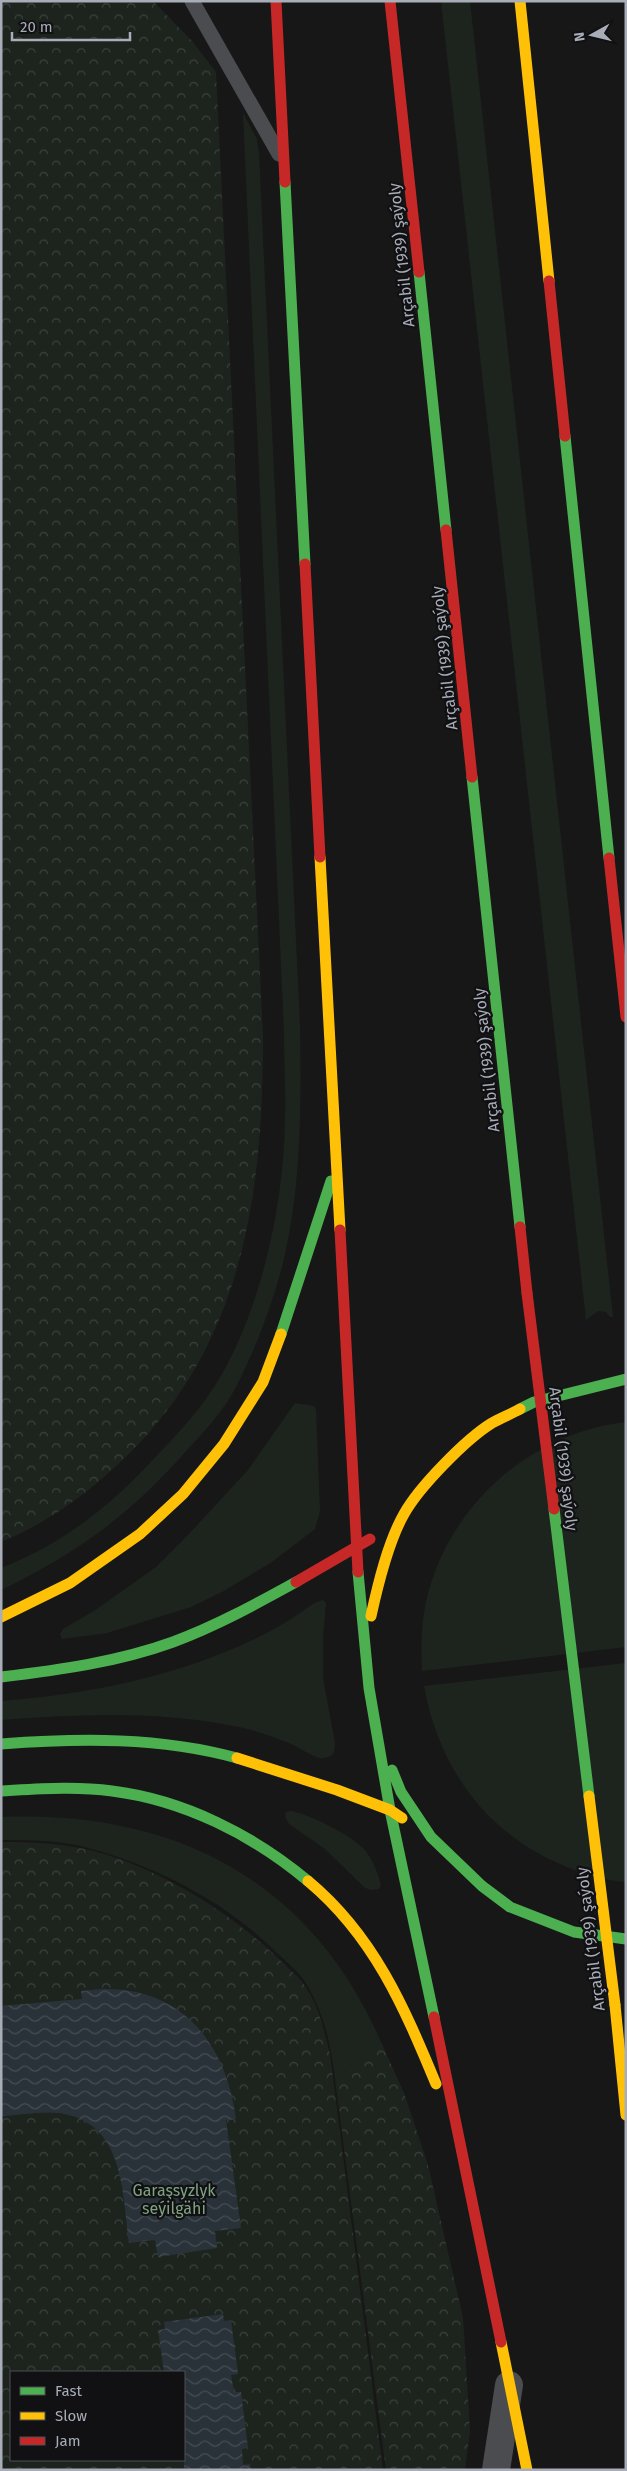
<svg xmlns="http://www.w3.org/2000/svg" width="627" height="2471" font-family="'Fira Sans',sans-serif">
<defs>
<pattern id="forest-crowns" width="20" height="18" patternUnits="userSpaceOnUse" patternTransform="scale(1.25)"><rect width="20" height="18" fill="#1d241e"/><path d="M2 6a3 3 0 1 1 6 0M12 15a3 3 0 1 1 6 0" fill="none" stroke="#3b413d"/></pattern>
<pattern id="water-waves" width="16" height="10" patternUnits="userSpaceOnUse" patternTransform="scale(1.25)"><rect width="16" height="10" fill="#2a3239"/><path d="M0 5q4-4 8 0t8 0" fill="none" stroke="#464d54"/></pattern>
</defs>
<rect width="100%" height="100%" fill="#171717"/>
<path fill="#1d241e" d="M 441,1 L 470,1 L 613,1317 L 610,1317 L 606,1312 L 598,1311 L 586,1320 Z
M 243,113 L 257,139 L 259,153 L 300,1026 C 301,1106 302,1188 282,1267 C 271,1308 255,1350 236,1387 C 224,1410 205,1431 187,1450 C 131,1514 78,1553 1,1590 L 1,1568 C 58,1546 104,1511 146,1467 C 173,1439 203,1408 222,1374 C 263,1301 284,1202 285,1119 C 286,1090 284,1061 284,1032 Z
M 295,1403 L 314,1406 L 316,1410 L 320,1511 L 315,1529 L 272,1562 L 222,1592 L 191,1607 L 107,1633 L 62,1639 L 60,1634 L 63,1629 L 94,1611 L 156,1567 L 187,1536 L 248,1470 Z
M 626,1422 L 626,1647 L 422,1671 C 421,1648 421,1625 426,1602 C 447,1507 529,1433 626,1422 Z
M 323,1600 L 326,1603 L 323,1637 L 323,1678 L 335,1743 L 334,1752 L 331,1756 C 327,1757 323,1759 320,1758 C 309,1755 299,1747 289,1743 C 271,1736 252,1729 234,1726 C 157,1711 79,1714 1,1720 L 1,1701 C 87,1694 165,1679 244,1644 C 261,1636 278,1628 294,1617 C 304,1611 311,1603 323,1600 Z
M 626,1663 L 626,1882 C 606,1881 585,1874 567,1867 C 487,1835 439,1769 424,1686 Z
M 291,1811 C 309,1814 353,1836 365,1850 C 372,1859 379,1874 381,1886 L 379,1889 L 370,1890 L 364,1887 L 325,1849 L 289,1824 L 285,1816 L 286,1812 Z
M 1,1817 C 174,1810 311,1880 381,2042 L 335,2079 C 331,2045 324,2014 307,1985 C 300,1972 286,1962 276,1952 C 226,1902 156,1866 88,1848 C 60,1840 30,1840 1,1840 Z"/>
<path fill="url(#forest-crowns)" fill-rule="evenodd" d="M 1,1 L 153,1 L 192,41 L 216,72 L 263,1036 C 263,1199 242,1353 114,1468 C 80,1499 44,1524 1,1542 Z
M 1,1842 C 30,1842 57,1843 85,1849 C 156,1865 233,1913 284,1964 C 291,1971 300,1978 305,1986 C 319,2006 324,2030 330,2054 L 383,2470 L 1,2470 ZM 11,2372 L 184,2372 L 184,2460 L 11,2460 Z
M 381,2042 L 404,2093 L 428,2165 L 463,2318 L 470,2431 L 465,2470 L 386,2470 L 335,2079 Z"/>
<path fill="url(#water-waves)" d="M 101,1989 C 183,1987 226,2044 236,2119 L 226,2120 L 241,2228 L 215,2231 L 217,2248 L 158,2257 L 155,2240 L 129,2243 C 122,2192 125,2122 59,2113 C 40,2111 20,2115 1,2116 L 1,2006 L 82,1999 L 81,1991 Z
M 223,2314 L 224,2321 L 231,2320 L 238,2374 L 231,2375 L 234,2392 L 241,2392 L 248,2448 L 242,2449 L 243,2465 L 250,2464 L 251,2470 L 184,2470 L 184,2372 L 164,2372 L 158,2330 L 165,2329 L 164,2322 Z"/>
<g fill="none" stroke-linecap="round" stroke-linejoin="round">
<path stroke="#4b4c50" stroke-width="15" d="M 192,1 L 279,154"/>
<path stroke="#4b4c50" stroke-width="28" d="M 496,2470 L 509,2385"/>
<path stroke="#4caf50" stroke-width="11" d="M 285,182 L 305,564
M 419,272 L 446,530
M 565,436 L 609,858
M 472,777 L 520,1227
M 281,1334 L 331,1181
M 520,1409 L 534,1402 L 626,1379
M 358,1572 L 369,1688 L 390,1810 L 434,2017
M 1,1677 C 59,1670 118,1662 173,1642 C 216,1626 256,1604 296,1582
M 1,1744 C 80,1738 160,1737 237,1758
M 392,1770 L 401,1792 L 431,1837 L 482,1886 L 510,1907 L 574,1932 L 626,1939
M 1,1791 C 38,1789 75,1786 112,1791 C 184,1800 253,1835 308,1881"/>
<path stroke="#ffc107" stroke-width="11" d="M 520,1 L 549,281
M 320,857 L 340,1230
M 371,1616 C 378,1584 388,1542 404,1514 C 419,1487 466,1439 492,1423 C 501,1418 511,1414 520,1409
M 1,1617 L 70,1583 L 140,1534 L 183,1494 L 224,1444 L 263,1382 L 281,1334
M 237,1758 L 337,1790 L 390,1810 L 402,1818
M 308,1881 C 374,1936 404,2007 436,2084
M 615,2005 L 626,2115
M 501,2342 L 527,2470"/>
<path stroke="#c62828" stroke-width="11" d="M 276,1 L 285,182
M 390,1 L 419,272
M 549,281 L 565,436
M 446,530 L 472,777
M 305,564 L 320,857
M 609,858 L 626,1017
M 520,1227 L 527,1293
M 340,1230 L 358,1572
M 296,1582 L 370,1539
M 434,2017 L 501,2342"/>
<path stroke="#4caf50" stroke-width="11" d="M 554,1509 L 589,1796"/>
<path stroke="#ffc107" stroke-width="11" d="M 589,1796 L 615,2005"/>
<path stroke="#c62828" stroke-width="11" d="M 527,1293 L 554,1509"/>
</g>
<g text-anchor="middle" stroke-width="4.5" stroke-linejoin="round" paint-order="stroke">
<g font-size="16" fill="#a8adb8" stroke="#111113">
<text transform="translate(401 255) rotate(-96)" y="6">Arçabil (1939) şaýoly</text>
<text transform="translate(444 658) rotate(-96)" y="6">Arçabil (1939) şaýoly</text>
<text transform="translate(486 1060) rotate(-96)" y="6">Arçabil (1939) şaýoly</text>
<text transform="translate(564 1459) rotate(83)" y="6">Arçabil (1939) şaýoly</text>
<text transform="translate(590 1939) rotate(-97)" y="6">Arçabil (1939) şaýoly</text>
</g>
<g font-size="16" fill="#7fa381" stroke="#111113">
<text x="174" y="2196">Garaşsyzlyk<tspan x="174" dy="18">seýilgähi</tspan></text>
</g>
</g>
<rect width="627" height="2471" fill="none" stroke="#a8adb8" stroke-width="5"/>
<rect x="10" y="2371" width="175" height="90" fill="#111113" stroke="#4d4f55"/>
<rect x="20" y="2387" width="25" height="8" fill="#4caf50" stroke="#4d4f55"/>
<text x="55" y="2396" font-size="15" fill="#a8adb8">Fast</text>
<rect x="20" y="2412" width="25" height="8" fill="#ffc107" stroke="#4d4f55"/>
<text x="55" y="2421" font-size="15" fill="#a8adb8">Slow</text>
<rect x="20" y="2437" width="25" height="8" fill="#c62828" stroke="#4d4f55"/>
<text x="55" y="2446" font-size="15" fill="#a8adb8">Jam</text>
<g transform="translate(592 35) rotate(262)" stroke="#111113" stroke-width="4" paint-order="stroke">
<path d="M0-4L9 19L0 12L-9 19Z" fill="#a8adb8"/>
<text y="-8" font-size="14" font-weight="bold" text-anchor="middle" fill="#a8adb8">N</text>
</g>
<path d="M12 32v8h118v-8" fill="none" stroke="#a8adb8" stroke-width="2.5"/>
<text x="20" y="32" font-size="15" fill="#a8adb8" stroke="#111113" stroke-width="4" paint-order="stroke">20 m</text>
</svg>
